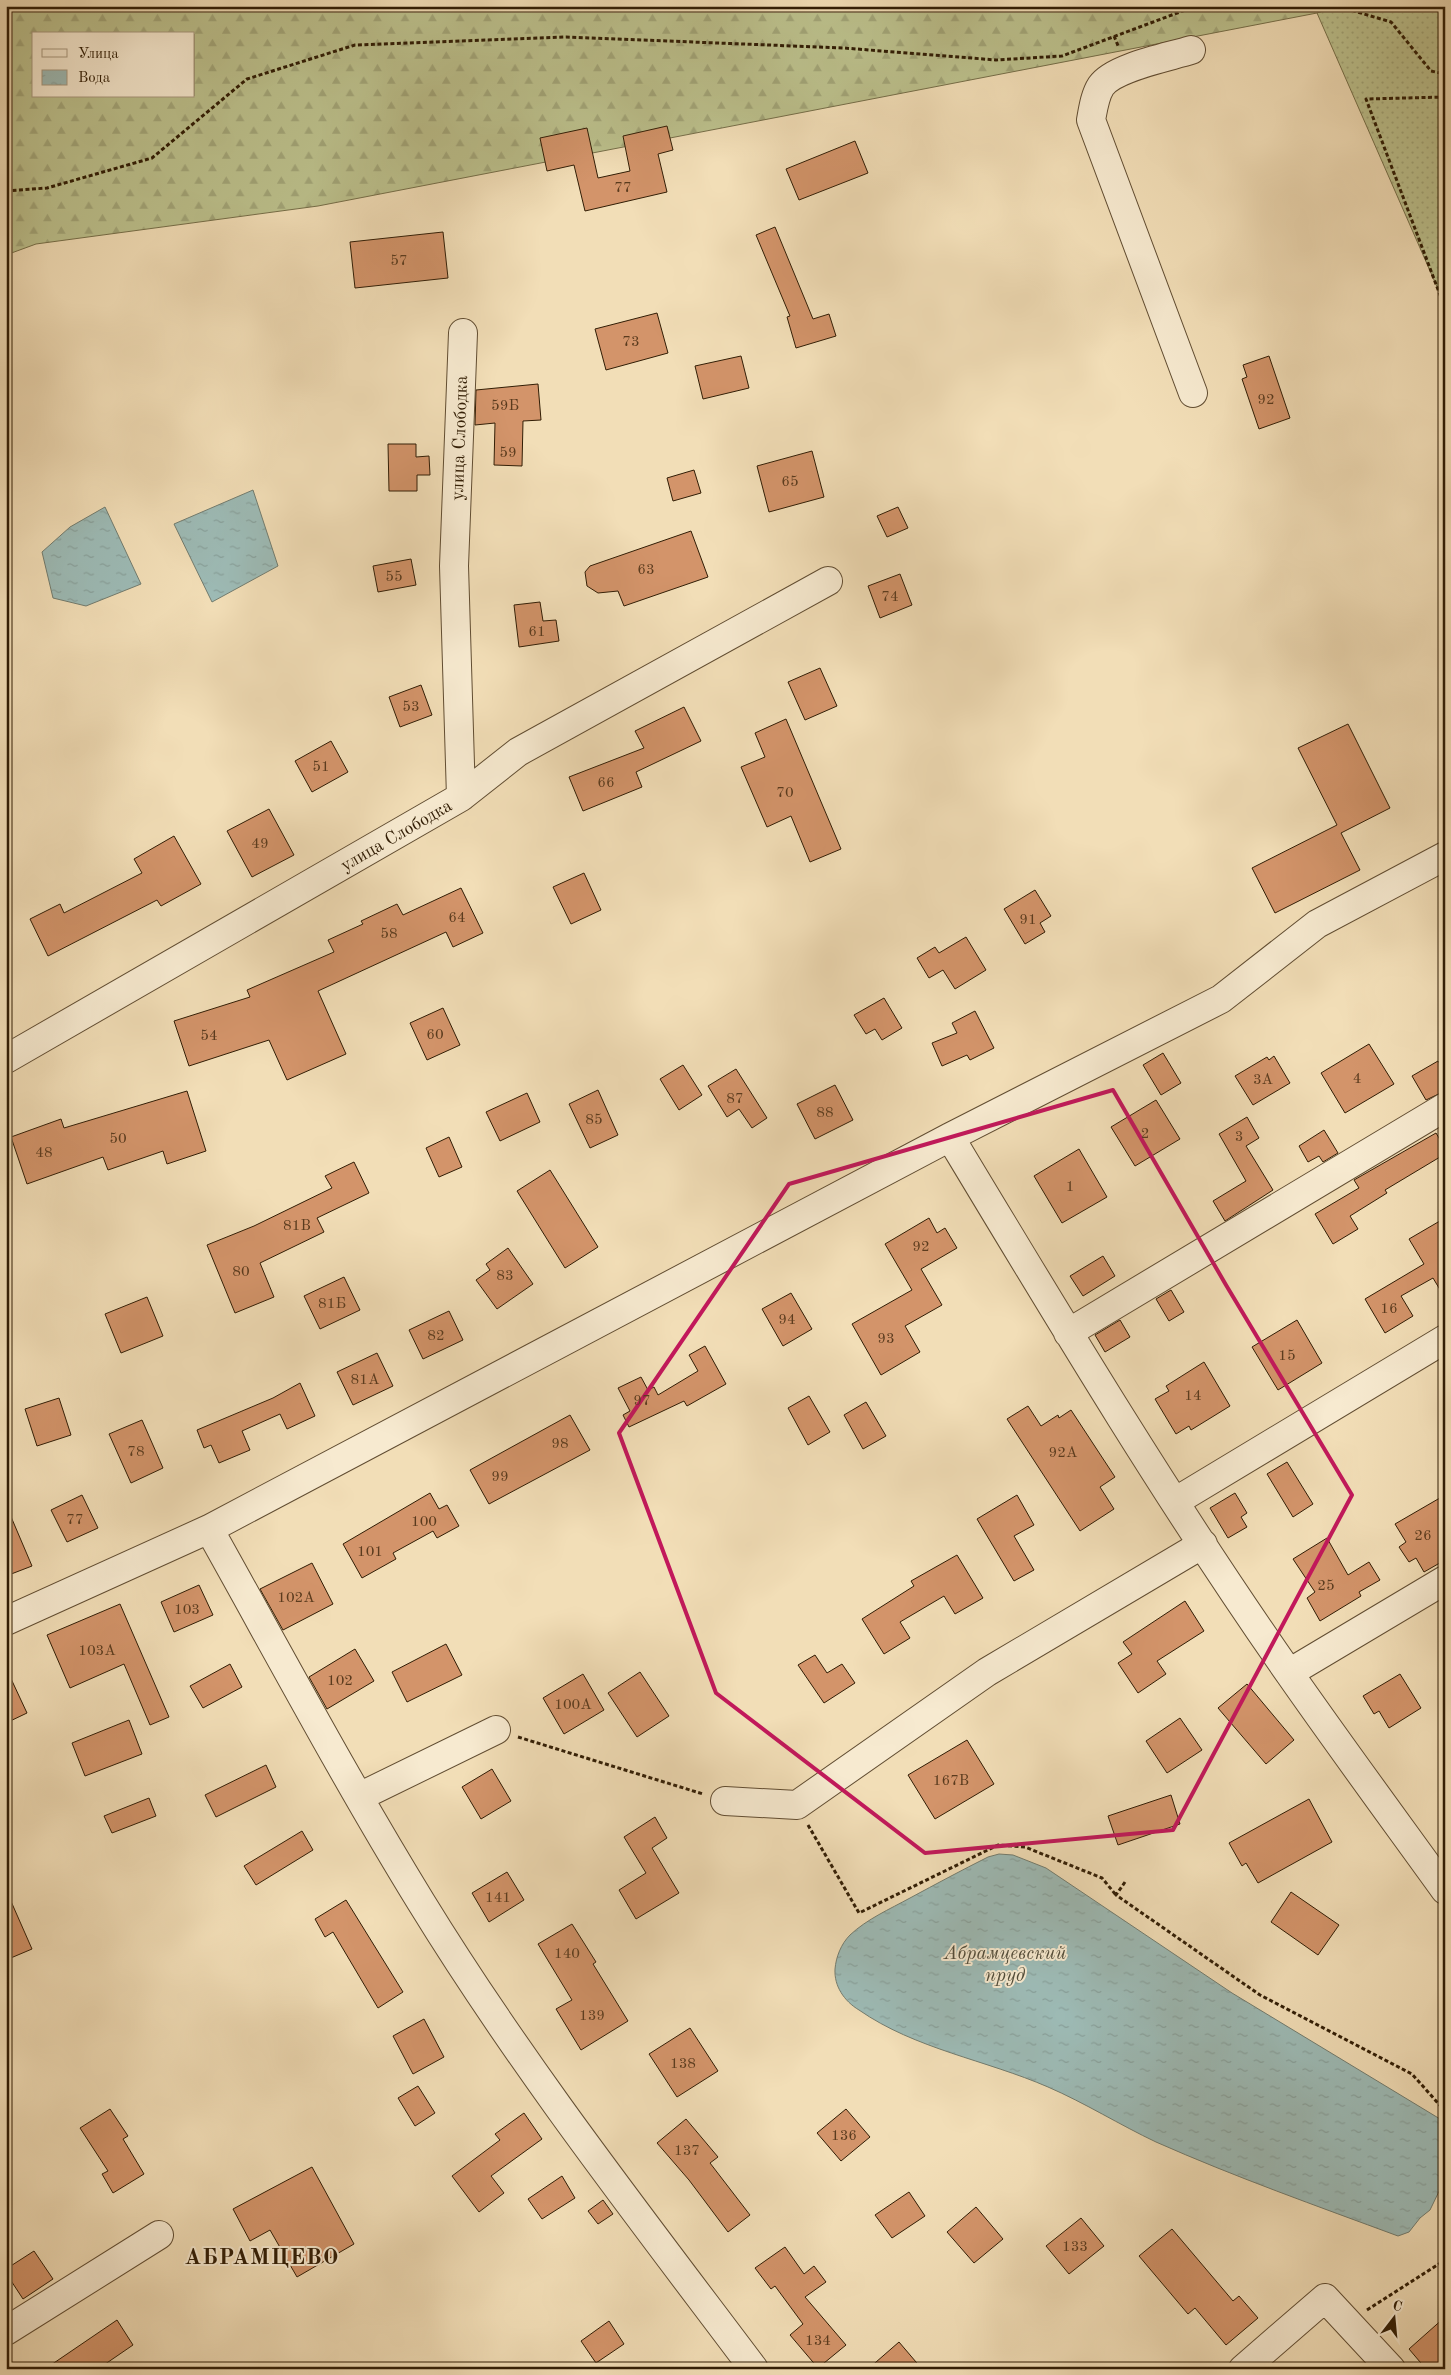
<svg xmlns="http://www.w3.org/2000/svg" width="1451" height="2375" font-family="'Old Standard TT',serif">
<defs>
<pattern id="grass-dots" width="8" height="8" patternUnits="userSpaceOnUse" patternTransform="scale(1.25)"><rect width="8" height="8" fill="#bcc18d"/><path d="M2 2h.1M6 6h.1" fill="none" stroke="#a2a578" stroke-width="1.8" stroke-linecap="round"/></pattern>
<pattern id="forest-firs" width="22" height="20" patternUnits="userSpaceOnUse" patternTransform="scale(1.25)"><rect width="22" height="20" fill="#bcc18d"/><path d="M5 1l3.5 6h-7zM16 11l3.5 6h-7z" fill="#a2a578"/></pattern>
<pattern id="water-ripples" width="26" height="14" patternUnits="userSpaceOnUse" patternTransform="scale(1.25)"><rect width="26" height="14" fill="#9dbbb6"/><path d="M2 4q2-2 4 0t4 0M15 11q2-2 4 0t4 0" fill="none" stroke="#88a09b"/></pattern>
</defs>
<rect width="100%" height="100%" fill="#f2deb7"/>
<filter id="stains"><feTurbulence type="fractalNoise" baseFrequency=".004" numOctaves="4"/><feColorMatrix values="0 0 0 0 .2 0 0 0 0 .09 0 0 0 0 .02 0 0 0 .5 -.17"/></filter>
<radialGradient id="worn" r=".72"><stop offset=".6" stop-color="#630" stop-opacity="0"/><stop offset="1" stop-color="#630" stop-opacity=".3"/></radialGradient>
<path fill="url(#grass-dots)" stroke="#766f49" d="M 1338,6 L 1445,6 L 1445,305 L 1317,13 Z"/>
<path fill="url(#forest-firs)" stroke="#766f49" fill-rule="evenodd" d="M 6,6 L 1338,6 L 1317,13 L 318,206 L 36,244 L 6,255 ZM 34,34 L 194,34 L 194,96 L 34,96 Z"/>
<path fill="url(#water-ripples)" stroke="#727c6f" d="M 253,490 L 278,566 L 212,602 L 174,524 Z
M 105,507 L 141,584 L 86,606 L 53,598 L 42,552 L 70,527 Z
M 999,1854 L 1013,1855 L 1046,1868 L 1232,1993 L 1445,2122 L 1445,2179 L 1430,2210 L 1420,2218 L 1409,2232 L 1398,2236 C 1317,2206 1235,2177 1156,2142 C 1120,2125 1085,2103 1048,2087 C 986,2060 915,2049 859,2010 C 844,2001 834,1986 835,1969 C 836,1957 841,1944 850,1935 C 867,1919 890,1909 910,1898 C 936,1884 962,1870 988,1857 Z"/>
<path fill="#d3946a" stroke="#311d05" d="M 667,126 L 673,150 L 658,154 L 667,192 L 585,211 L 574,165 L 547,171 L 540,138 L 587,128 L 598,178 L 630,171 L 623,136 Z
M 855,141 L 868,173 L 799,200 L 786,169 Z
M 775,227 L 813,319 L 829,314 L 836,336 L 796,348 L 787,317 L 790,316 L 756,235 Z
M 443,232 L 448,278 L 355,288 L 350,242 Z
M 657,313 L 668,353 L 606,370 L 595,329 Z
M 741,356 L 749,388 L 703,399 L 695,366 Z
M 1269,356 L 1290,418 L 1259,429 L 1242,379 L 1247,377 L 1243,365 Z
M 538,384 L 541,420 L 523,421 L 522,466 L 494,465 L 495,423 L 475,425 L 476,390 Z
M 388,444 L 416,444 L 416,457 L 429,456 L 430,475 L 417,475 L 417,491 L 389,491 Z
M 812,451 L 824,497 L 769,512 L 757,466 Z
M 694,470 L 701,493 L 673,501 L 667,478 Z
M 898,507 L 908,528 L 887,537 L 877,516 Z
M 691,531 L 708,577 L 624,606 L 618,591 L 598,593 L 587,586 L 585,572 L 590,566 Z
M 411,559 L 416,585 L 378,592 L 373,566 Z
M 900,574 L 912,605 L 880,618 L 868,586 Z
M 540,602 L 543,621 L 556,620 L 559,641 L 519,647 L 514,605 Z
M 820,668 L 837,706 L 805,720 L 788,682 Z
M 421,685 L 432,715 L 400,727 L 389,697 Z
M 684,707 L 701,741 L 636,772 L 642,787 L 583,811 L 569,777 L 644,748 L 635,731 Z
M 786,719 L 841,849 L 810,862 L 791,816 L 767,827 L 741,767 L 765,757 L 755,733 Z
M 1348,724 L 1390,808 L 1341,833 L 1360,870 L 1275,913 L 1252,868 L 1337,825 L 1298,748 Z
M 331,741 L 348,772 L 312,792 L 295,761 Z
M 269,809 L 294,855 L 252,877 L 227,831 Z
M 174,836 L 201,884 L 161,906 L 157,900 L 48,956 L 30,919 L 60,904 L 64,913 L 142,873 L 134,859 Z
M 584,873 L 601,910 L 571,924 L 553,887 Z
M 461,888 L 483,933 L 453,947 L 446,932 L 318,991 L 346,1054 L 287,1080 L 269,1040 L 189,1066 L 174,1021 L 250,997 L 247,990 L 334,952 L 328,940 L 363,924 L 361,921 L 397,904 L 403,915 Z
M 1035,890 L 1051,916 L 1040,923 L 1045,932 L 1025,944 L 1004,909 Z
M 966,937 L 986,970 L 955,989 L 943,970 L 929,978 L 917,958 L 935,947 L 939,953 Z
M 884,998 L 902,1028 L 882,1040 L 875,1029 L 866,1034 L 854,1015 Z
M 443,1008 L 460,1045 L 427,1060 L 410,1023 Z
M 975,1011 L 994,1048 L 970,1060 L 967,1055 L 942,1066 L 932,1043 L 957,1033 L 952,1023 Z
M 1369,1044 L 1394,1084 L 1345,1113 L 1321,1073 Z
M 1163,1053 L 1181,1083 L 1161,1095 L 1143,1065 Z
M 1274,1056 L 1290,1083 L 1253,1105 L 1235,1076 L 1267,1057 L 1269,1060 Z
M 1438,1061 L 1445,1072 L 1445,1091 L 1426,1100 L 1412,1076 Z
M 683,1065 L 702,1095 L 679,1110 L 660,1079 Z
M 736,1069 L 767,1118 L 752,1128 L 739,1109 L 727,1117 L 708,1086 Z
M 835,1085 L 853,1120 L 815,1139 L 797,1104 Z
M 598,1090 L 618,1135 L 590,1148 L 569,1104 Z
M 187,1091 L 206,1151 L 167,1164 L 163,1151 L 108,1170 L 103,1157 L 27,1184 L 11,1137 L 61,1119 L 64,1128 Z
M 527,1093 L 540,1122 L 500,1141 L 486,1112 Z
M 1156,1100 L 1180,1139 L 1135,1166 L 1111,1127 Z
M 1247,1117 L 1259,1138 L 1246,1146 L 1273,1190 L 1225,1221 L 1213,1201 L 1246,1181 L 1219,1134 Z
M 1324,1130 L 1338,1153 L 1323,1162 L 1319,1156 L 1308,1162 L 1299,1146 Z
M 1436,1133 L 1445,1148 L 1445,1154 L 1385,1190 L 1387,1193 L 1350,1216 L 1358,1229 L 1333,1244 L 1315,1214 L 1359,1188 L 1354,1180 Z
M 449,1137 L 462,1167 L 439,1177 L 426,1148 Z
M 1079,1149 L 1107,1197 L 1062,1223 L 1034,1176 Z
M 354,1162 L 369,1193 L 317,1218 L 324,1232 L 260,1263 L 274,1297 L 235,1313 L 207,1245 L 254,1226 L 332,1188 L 325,1176 Z
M 550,1170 L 598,1247 L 565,1268 L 517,1191 Z
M 929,1218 L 937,1233 L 945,1228 L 957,1248 L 921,1269 L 942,1305 L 905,1326 L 920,1352 L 881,1375 L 852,1324 L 912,1290 L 885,1244 Z
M 1445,1218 L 1445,1298 L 1433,1278 L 1401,1296 L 1413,1316 L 1385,1333 L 1365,1299 L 1424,1264 L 1409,1239 Z
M 508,1248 L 533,1284 L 497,1309 L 476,1280 L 490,1270 L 486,1264 Z
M 1103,1256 L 1115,1276 L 1083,1296 L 1070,1276 Z
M 344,1277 L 360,1310 L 320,1329 L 304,1296 Z
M 1171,1290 L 1184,1312 L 1169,1321 L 1156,1299 Z
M 791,1293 L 812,1329 L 783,1346 L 762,1309 Z
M 147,1297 L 163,1336 L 121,1353 L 105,1314 Z
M 449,1311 L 463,1340 L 423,1359 L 409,1330 Z
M 1120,1320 L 1130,1337 L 1105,1352 L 1095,1335 Z
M 1297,1320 L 1322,1363 L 1278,1390 L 1252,1347 Z
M 705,1346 L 726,1384 L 687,1406 L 684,1401 L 629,1427 L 623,1415 L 630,1411 L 618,1388 L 641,1377 L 648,1390 L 654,1387 L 658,1395 L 698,1371 L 689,1355 Z
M 377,1353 L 393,1386 L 353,1405 L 337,1372 Z
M 1204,1362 L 1230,1406 L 1191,1430 L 1189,1426 L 1176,1434 L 1155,1399 L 1169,1391 L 1166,1386 Z
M 300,1383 L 315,1416 L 287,1429 L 280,1414 L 242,1431 L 250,1450 L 219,1463 L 211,1445 L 204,1448 L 197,1430 L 273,1398 Z
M 809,1396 L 830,1432 L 808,1445 L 788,1408 Z
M 59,1398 L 71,1435 L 37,1446 L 25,1409 Z
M 866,1402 L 886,1436 L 863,1449 L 844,1415 Z
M 1028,1406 L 1041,1426 L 1058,1415 L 1059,1418 L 1071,1410 L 1115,1477 L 1100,1487 L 1114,1509 L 1080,1531 L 1007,1419 Z
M 570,1415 L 590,1450 L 489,1504 L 470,1470 Z
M 142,1420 L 163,1468 L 131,1483 L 109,1434 Z
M 1287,1462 L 1313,1504 L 1293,1517 L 1267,1474 Z
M 430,1493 L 439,1509 L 447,1505 L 459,1526 L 437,1538 L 433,1531 L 393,1553 L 396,1559 L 362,1578 L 343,1544 Z
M 1235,1493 L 1247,1513 L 1241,1517 L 1247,1527 L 1228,1538 L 1210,1508 Z
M 82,1495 L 98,1528 L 67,1542 L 51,1510 Z
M 1017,1495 L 1034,1525 L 1014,1536 L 1034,1570 L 1014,1581 L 977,1519 Z
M 1445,1495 L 1445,1560 L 1424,1572 L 1416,1558 L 1409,1562 L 1399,1547 L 1406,1542 L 1395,1524 Z
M 6,1505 L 32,1566 L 6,1576 Z
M 1327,1538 L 1348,1575 L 1369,1562 L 1380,1580 L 1359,1592 L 1361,1596 L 1320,1621 L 1307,1598 L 1315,1592 L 1293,1559 Z
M 957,1555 L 983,1598 L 955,1614 L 944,1596 L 900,1622 L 910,1638 L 884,1654 L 862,1619 L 914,1586 L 911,1581 Z
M 312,1563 L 333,1604 L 283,1630 L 260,1589 Z
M 199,1585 L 213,1615 L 174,1632 L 161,1602 Z
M 1185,1601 L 1204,1631 L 1157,1661 L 1166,1674 L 1138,1693 L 1118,1663 L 1132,1654 L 1123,1642 Z
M 120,1604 L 169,1717 L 150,1725 L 124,1664 L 70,1688 L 47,1635 Z
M 446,1644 L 462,1675 L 407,1702 L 392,1672 Z
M 355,1649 L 374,1681 L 327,1709 L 309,1677 Z
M 815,1655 L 827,1673 L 842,1664 L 855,1683 L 824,1703 L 798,1665 Z
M 230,1664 L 242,1687 L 203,1708 L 190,1686 Z
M 6,1668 L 27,1713 L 6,1723 Z
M 640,1672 L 669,1716 L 637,1737 L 608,1693 Z
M 583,1674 L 604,1710 L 564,1734 L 543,1698 Z
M 1400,1674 L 1421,1708 L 1389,1728 L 1379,1711 L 1374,1714 L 1363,1696 Z
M 1247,1684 L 1294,1740 L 1266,1764 L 1218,1708 Z
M 1180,1718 L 1202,1750 L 1167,1773 L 1146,1741 Z
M 129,1720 L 142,1754 L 85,1776 L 72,1743 Z
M 967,1740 L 994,1784 L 935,1819 L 908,1775 Z
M 266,1765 L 276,1787 L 216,1817 L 205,1795 Z
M 492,1769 L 511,1801 L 481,1819 L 462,1787 Z
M 1171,1795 L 1180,1824 L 1118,1845 L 1108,1816 Z
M 149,1798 L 156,1816 L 112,1833 L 104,1816 Z
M 1309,1799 L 1332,1842 L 1258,1883 L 1246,1863 L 1242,1866 L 1229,1843 Z
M 655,1817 L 667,1838 L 652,1848 L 679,1893 L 636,1919 L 619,1890 L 646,1873 L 624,1837 Z
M 302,1831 L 313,1850 L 256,1885 L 244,1866 Z
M 507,1872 L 524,1900 L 489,1922 L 472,1893 Z
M 6,1890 L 32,1949 L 6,1960 Z
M 1291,1892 L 1339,1925 L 1318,1955 L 1271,1922 Z
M 346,1900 L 403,1992 L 378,2008 L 333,1932 L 325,1937 L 315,1919 Z
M 572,1924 L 596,1962 L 593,1964 L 628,2021 L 581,2050 L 556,2009 L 572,2000 L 538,1944 Z
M 424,2019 L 444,2057 L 413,2074 L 393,2036 Z
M 690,2028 L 718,2071 L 677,2097 L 649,2054 Z
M 418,2086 L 435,2113 L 415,2126 L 398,2098 Z
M 110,2109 L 128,2136 L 123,2139 L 144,2174 L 113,2193 L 102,2174 L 108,2171 L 80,2128 Z
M 846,2109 L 870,2137 L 841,2161 L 817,2133 Z
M 524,2113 L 542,2139 L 491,2176 L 504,2193 L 479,2212 L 452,2176 L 500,2140 L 495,2134 Z
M 686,2119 L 718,2157 L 710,2163 L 750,2215 L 728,2232 L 689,2180 L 657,2143 Z
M 312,2167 L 354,2244 L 297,2277 L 270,2230 L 250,2241 L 233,2209 Z
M 562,2176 L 575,2198 L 542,2219 L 528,2199 Z
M 909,2192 L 925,2216 L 892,2238 L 875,2215 Z
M 603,2200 L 613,2214 L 598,2224 L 588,2211 Z
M 976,2207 L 1003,2239 L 974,2263 L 947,2232 Z
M 1081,2218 L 1104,2246 L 1069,2274 L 1046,2246 Z
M 1172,2229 L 1233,2301 L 1239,2296 L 1258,2318 L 1226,2345 L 1195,2308 L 1188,2314 L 1139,2256 Z
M 785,2247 L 804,2274 L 814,2266 L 826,2282 L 805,2297 L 846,2345 L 818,2368 L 790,2335 L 803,2324 L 775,2286 L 771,2289 L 755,2268 Z
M 34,2251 L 53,2279 L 23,2299 L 6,2273 L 6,2269 Z
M 1445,2317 L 1445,2369 L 1426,2369 L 1409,2349 Z
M 117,2320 L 133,2345 L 98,2369 L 45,2369 Z
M 609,2321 L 624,2344 L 596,2363 L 581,2341 Z
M 899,2342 L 922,2369 L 868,2369 Z"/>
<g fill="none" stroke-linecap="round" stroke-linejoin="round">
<g stroke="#614d32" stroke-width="30">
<path id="minor" d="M 1191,50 C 1169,57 1114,67 1101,86 C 1095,95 1093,109 1091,120 L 1193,393
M 461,797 L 518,752 L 828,581
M 6,1059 L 461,797 L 454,566 L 463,333
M 950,1137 C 1059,1318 1168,1500 1289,1673 C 1340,1746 1393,1818 1445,1890
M 1068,1333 L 1445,1107
M 1176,1501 L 1445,1339
M 209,1529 C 279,1654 346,1780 421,1902 C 521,2065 639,2216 754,2369
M 6,1621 L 209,1529 L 950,1137 L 1221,999 L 1317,924 L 1445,856
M 1289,1673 L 1445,1580
M 359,1797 L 496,1730
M 725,1801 L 797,1805 L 987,1672 L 1203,1544
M 6,2331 L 159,2235
M 1243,2369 L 1325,2298 L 1391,2369"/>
</g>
<path stroke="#311d05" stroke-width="3" stroke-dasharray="4 2.5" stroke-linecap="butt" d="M 1347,6 L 1354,11 L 1391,22 L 1431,71 L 1445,74
M 1114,36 L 1119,48
M 1445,97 L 1366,99 L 1445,308
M 6,191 L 47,188 L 152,158 L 247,79 L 355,45 L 566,37 L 844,48 L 996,60 L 1062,56 L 1196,6
M 518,1737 L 703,1794
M 808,1825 L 859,1913 L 998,1845 L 1025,1847 L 1102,1878 L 1116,1895
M 1125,1882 L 1116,1895 L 1260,1995 L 1412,2074 L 1445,2111
M 1367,2310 L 1445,2260"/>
<use href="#minor" stroke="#f7ead0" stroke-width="28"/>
</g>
<path fill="none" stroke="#c2185b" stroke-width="4" stroke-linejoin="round" d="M 1113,1090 L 1226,1285 L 1352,1495 L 1173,1830 L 925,1853 L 716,1693 L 619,1433 L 789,1184 Z"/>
<g text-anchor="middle" stroke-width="4" stroke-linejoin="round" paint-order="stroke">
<g font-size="15" fill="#5a3b1e">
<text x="623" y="192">77</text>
<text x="399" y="265">57</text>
<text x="631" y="346">73</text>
<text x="1266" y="404">92</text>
<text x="505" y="410">59Б</text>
<text x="508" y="457">59</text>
<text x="790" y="486">65</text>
<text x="646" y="574">63</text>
<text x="394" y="581">55</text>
<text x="890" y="601">74</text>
<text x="537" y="636">61</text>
<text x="411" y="711">53</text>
<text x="321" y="771">51</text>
<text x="606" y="787">66</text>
<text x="785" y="797">70</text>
<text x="260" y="848">49</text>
<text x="457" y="922">64</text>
<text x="1028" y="924">91</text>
<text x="389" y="938">58</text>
<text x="435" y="1039">60</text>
<text x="209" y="1040">54</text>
<text x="1357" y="1083">4</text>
<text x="1263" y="1084">3А</text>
<text x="735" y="1103">87</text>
<text x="825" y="1117">88</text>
<text x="594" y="1124">85</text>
<text x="1145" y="1138">2</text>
<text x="1239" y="1141">3</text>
<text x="118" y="1143">50</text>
<text x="44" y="1157">48</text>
<text x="1070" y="1191">1</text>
<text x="297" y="1230">81В</text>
<text x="921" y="1251">92</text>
<text x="241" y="1276">80</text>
<text x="505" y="1280">83</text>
<text x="332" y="1308">81Б</text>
<text x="1389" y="1313">16</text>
<text x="787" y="1324">94</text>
<text x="436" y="1340">82</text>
<text x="886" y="1343">93</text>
<text x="1287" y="1360">15</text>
<text x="365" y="1384">81А</text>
<text x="1193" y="1400">14</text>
<text x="642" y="1405">97</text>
<text x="560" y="1448">98</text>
<text x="136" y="1456">78</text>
<text x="1063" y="1457">92А</text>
<text x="500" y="1481">99</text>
<text x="75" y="1524">77</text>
<text x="424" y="1526">100</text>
<text x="1423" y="1540">26</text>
<text x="370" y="1556">101</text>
<text x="1326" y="1590">25</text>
<text x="296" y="1602">102А</text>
<text x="187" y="1614">103</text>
<text x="97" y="1655">103А</text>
<text x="340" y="1685">102</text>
<text x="573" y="1709">100А</text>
<text x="951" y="1785">167В</text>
<text x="498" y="1902">141</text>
<text x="567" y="1958">140</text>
<text x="592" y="2020">139</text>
<text x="683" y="2068">138</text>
<text x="844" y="2140">136</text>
<text x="687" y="2155">137</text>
<text x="1075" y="2251">133</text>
<text x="818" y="2345">134</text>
</g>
<g font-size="18" fill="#311d05" stroke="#f7ead0">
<text transform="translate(459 438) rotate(-88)" y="6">улица Слободка</text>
<text transform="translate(396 835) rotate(-30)" y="6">улица Слободка</text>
</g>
<g font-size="19" font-style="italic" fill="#514c3a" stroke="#f7ead0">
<text x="1005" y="1959">Абрамцевский<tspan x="1005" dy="22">пруд</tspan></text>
</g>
<g font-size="22" font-weight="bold" letter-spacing="1" fill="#311d05" stroke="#f7ead0">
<text x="262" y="2264">АБРАМЦЕВО</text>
</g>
</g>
<rect width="1451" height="2375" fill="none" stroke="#f2deb7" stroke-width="25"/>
<rect x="8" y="8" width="1436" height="2360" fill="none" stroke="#311d05" stroke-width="2.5"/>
<rect x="12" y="12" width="1426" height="2350" fill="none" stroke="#311d05"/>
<rect x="32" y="32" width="162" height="65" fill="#f7ead0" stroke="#a8987f"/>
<rect x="42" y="49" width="25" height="8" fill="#f7ead0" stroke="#a8987f"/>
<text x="78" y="58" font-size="15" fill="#311d05">Улица</text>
<rect x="42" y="70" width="25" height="15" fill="url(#water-ripples)" stroke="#a8987f"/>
<text x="78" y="82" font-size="15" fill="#311d05">Вода</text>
<g transform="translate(1394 2318) rotate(16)" stroke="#f7ead0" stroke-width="4" paint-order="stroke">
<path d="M0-4L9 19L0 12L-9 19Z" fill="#311d05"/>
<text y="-8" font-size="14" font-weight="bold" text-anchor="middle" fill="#311d05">С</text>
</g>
<rect width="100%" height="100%" filter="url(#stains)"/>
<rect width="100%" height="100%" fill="url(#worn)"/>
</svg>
